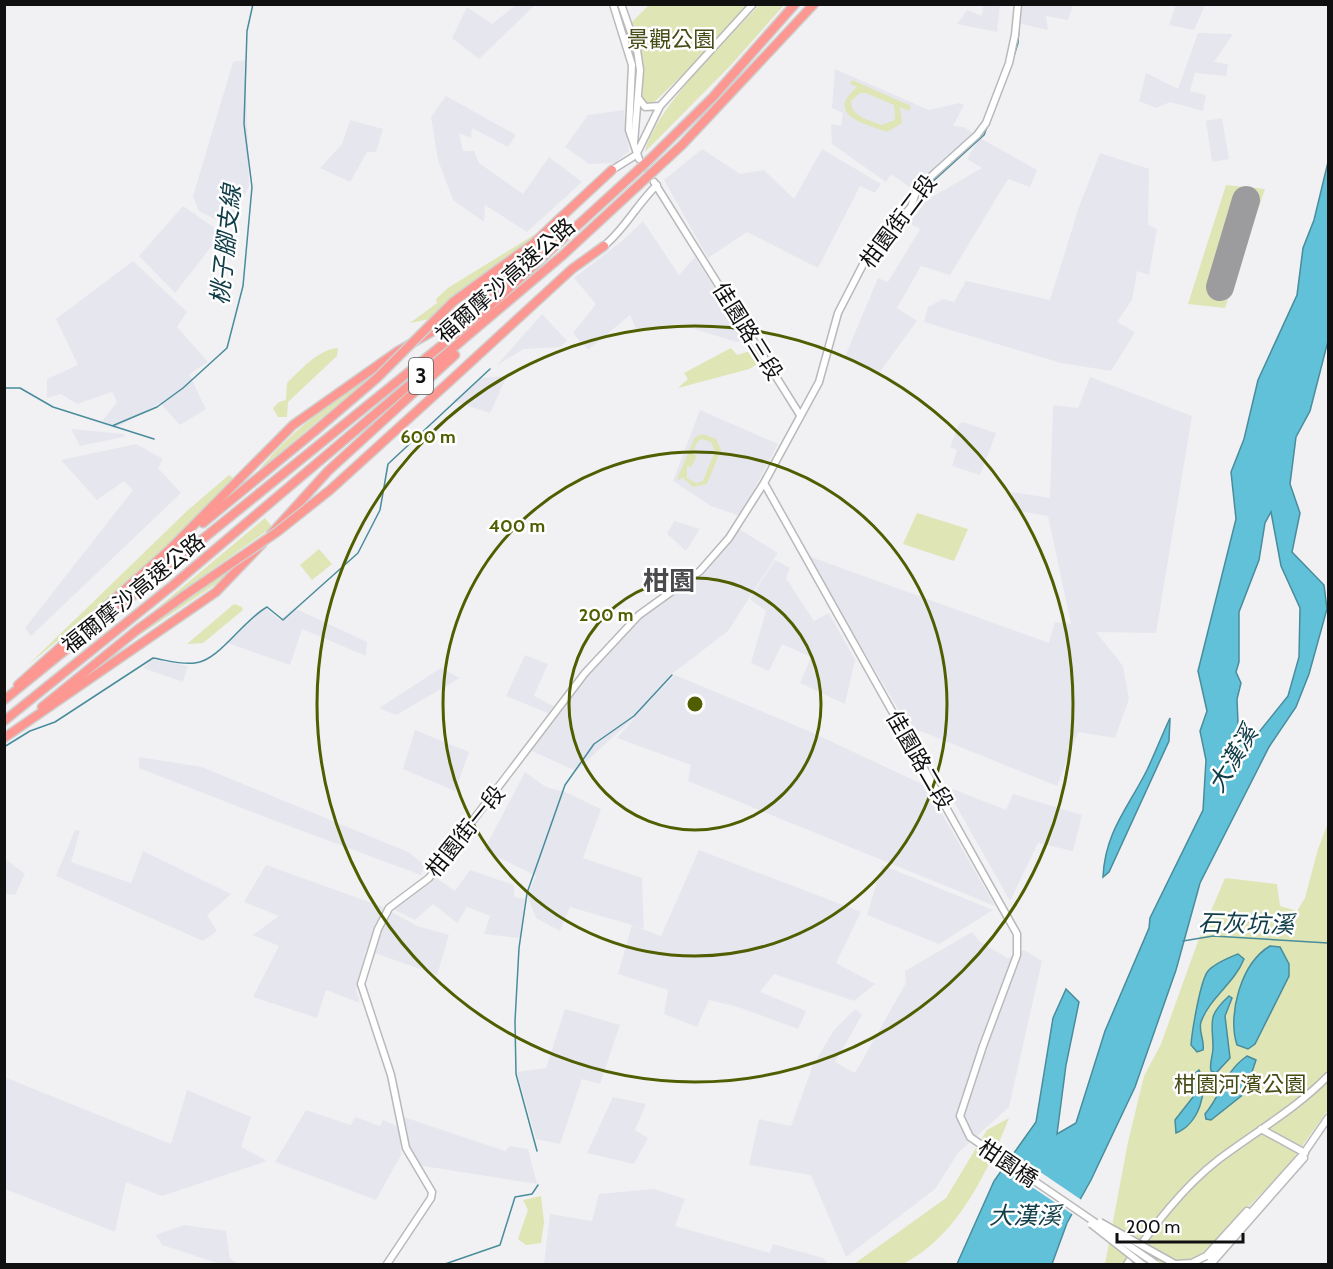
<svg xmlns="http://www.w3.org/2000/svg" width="1333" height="1269" font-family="Cabin,'Noto Sans TC',sans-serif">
<rect width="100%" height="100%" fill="#f1f1f3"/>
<path fill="#e6e6ef" d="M 516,5 L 535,5 L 479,59 L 452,38 L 467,7 L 492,24 Z
M 983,5 L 1000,5 L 997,32 L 957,24 L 967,10 L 982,16 Z
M 1016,5 L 1071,4 L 1073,5 L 1068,20 L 1046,16 L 1048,30 L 1017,23 Z
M 1176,5 L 1205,5 L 1194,30 L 1169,25 Z
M 1198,33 L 1233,34 L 1214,62 L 1228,64 L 1226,76 L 1195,73 L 1190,91 L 1206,95 L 1203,111 L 1170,102 L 1156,108 L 1139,101 L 1146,73 L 1178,89 Z
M 245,60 L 249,186 L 229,226 L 199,211 L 193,196 L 233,62 Z
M 835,69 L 929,110 L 960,103 L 964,105 L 953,126 L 964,127 L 973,133 L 912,189 L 891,174 L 886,182 L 832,144 L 831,124 L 841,126 L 843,113 L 832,108 Z
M 446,96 L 516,135 L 508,147 L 472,128 L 471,138 L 459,133 L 463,151 L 474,151 L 479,163 L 523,194 L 549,157 L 582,182 L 527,232 L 485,205 L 484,222 L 453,200 L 438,160 L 431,117 Z
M 624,110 L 629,151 L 615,163 L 589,164 L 565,147 L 588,115 Z
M 1222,118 L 1229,159 L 1212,162 L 1206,121 Z
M 350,120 L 383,129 L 376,152 L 367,152 L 350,182 L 320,168 L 342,144 Z
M 980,138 L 1037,170 L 1030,187 L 1008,179 L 950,275 L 921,266 L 897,308 L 917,321 L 879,373 L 844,359 L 878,278 L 888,282 L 920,229 L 905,221 L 918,205 L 982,168 L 967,159 Z
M 702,149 L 740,174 L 764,170 L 794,199 L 822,149 L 881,184 L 875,193 L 860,186 L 818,268 L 747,232 L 708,258 L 664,180 Z
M 1100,153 L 1149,169 L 1148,225 L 1157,229 L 1149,275 L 1137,271 L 1132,300 L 1117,322 L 1135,332 L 1111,371 L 1061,363 L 924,322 L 928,307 L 943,299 L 954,302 L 966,281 L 1050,300 L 1079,207 Z
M 183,206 L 222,233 L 175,293 L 139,256 Z
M 643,221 L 679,275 L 695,257 L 747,339 L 736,342 L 679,324 L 637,331 L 630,315 L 588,350 L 573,333 L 596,304 L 574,278 L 622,241 Z
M 133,261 L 187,312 L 177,327 L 208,362 L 189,374 L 206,409 L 180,425 L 160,403 L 117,427 L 102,421 L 117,402 L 112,392 L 77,404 L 61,394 L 47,398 L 47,379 L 78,365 L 56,319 Z
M 542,314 L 567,341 L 560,347 L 524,349 L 497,365 Z
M 507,376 L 490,413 L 453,401 L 481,378 Z
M 1090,377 L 1192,416 L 1156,633 L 1096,632 L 1123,666 L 1129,699 L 1115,738 L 1078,732 L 1057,786 L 908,726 L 808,556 L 1049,643 L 1055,622 L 1071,624 L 1048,516 L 1013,510 L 1012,492 L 1050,498 L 1053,405 L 1078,408 Z
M 700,410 L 778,444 L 740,516 L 711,506 L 673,481 Z
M 963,422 L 996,433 L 980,475 L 952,466 L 957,450 L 950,447 L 959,424 Z
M 71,429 L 125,434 L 123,437 L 80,446 Z
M 136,444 L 163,459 L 158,468 L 181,493 L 31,636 L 25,628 L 133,490 L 124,481 L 97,500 L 61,460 Z
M 674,521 L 700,529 L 686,551 L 667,534 Z
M 739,529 L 778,553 L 728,631 L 672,674 L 644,706 L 675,675 L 811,732 L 926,786 L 995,906 L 688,781 L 691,765 L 617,738 L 638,714 L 576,771 L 530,750 L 561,705 L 605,654 L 637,622 L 703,573 Z
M 775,560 L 790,568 L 786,578 L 814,621 L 829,613 L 855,660 L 845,704 L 800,683 L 811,657 L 782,644 L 769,671 L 751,663 L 766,611 L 750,599 Z
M 265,608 L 280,620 L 294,608 L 367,642 L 366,656 L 302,629 L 290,665 L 228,643 Z
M 525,655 L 548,664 L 534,696 L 555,707 L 550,714 L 506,696 Z
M 153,659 L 188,666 L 183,682 L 143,668 Z
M 441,668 L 460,678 L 396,715 L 379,708 Z
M 415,730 L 469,752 L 455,791 L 403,769 Z
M 139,757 L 202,767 L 408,852 L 425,865 L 421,875 L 278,822 L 139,768 Z
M 525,772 L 546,787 L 565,792 L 601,809 L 583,858 L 642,878 L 644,929 L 634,926 L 661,936 L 699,850 L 861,912 L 836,963 L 875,984 L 854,1001 L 774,974 L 760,992 L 806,1011 L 798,1029 L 738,1007 L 709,1000 L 697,1027 L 664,1014 L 668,990 L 618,974 L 632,925 L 570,907 L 560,931 L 536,918 L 527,896 L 536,876 L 484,850 Z
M 945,786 L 1006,810 L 1013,794 L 1082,815 L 1073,851 L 1038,843 L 1010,901 Z
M 75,830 L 80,831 L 71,862 L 131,883 L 143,851 L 231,894 L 207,915 L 217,931 L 203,941 L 56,876 Z
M 5,859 L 25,874 L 15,895 L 5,894 Z
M 266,865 L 383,907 L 417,926 L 449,935 L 437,975 L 366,950 L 356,990 L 360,1003 L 326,990 L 317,1018 L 253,997 L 279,946 L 253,935 L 279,916 L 244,902 Z
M 882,865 L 993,910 L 939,944 L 867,915 Z
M 470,870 L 514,885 L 514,897 L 525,899 L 520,938 L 484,934 L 490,916 L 467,907 L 457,923 L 433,904 L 415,920 L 391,908 L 435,877 L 455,891 Z
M 972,932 L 980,942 L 1008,958 L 1024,950 L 1042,961 L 1009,1107 L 958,1153 L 935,1189 L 846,1257 L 811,1175 L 749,1165 L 759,1119 L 791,1126 L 813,1065 L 834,1030 L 855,1009 L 862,1015 L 835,1062 L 855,1073 L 906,983 L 905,971 Z
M 565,1009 L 620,1025 L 600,1084 L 582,1079 L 560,1144 L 536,1139 L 517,1072 L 546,1068 Z
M 4,1077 L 171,1144 L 187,1090 L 251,1117 L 241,1147 L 267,1161 L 162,1196 L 126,1182 L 115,1232 L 5,1189 Z
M 613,1097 L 646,1104 L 635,1130 L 648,1138 L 634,1164 L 587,1153 Z
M 306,1110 L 351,1125 L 355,1117 L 380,1126 L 383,1120 L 399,1127 L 401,1155 L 376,1200 L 275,1162 Z
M 404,1117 L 505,1151 L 510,1146 L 528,1149 L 537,1184 L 417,1165 L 409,1146 Z
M 654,1189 L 685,1199 L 675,1226 L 770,1253 L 773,1244 L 823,1258 L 828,1264 L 544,1264 L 550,1214 L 592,1221 L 599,1194 Z
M 184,1225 L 226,1231 L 230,1259 L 239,1264 L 220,1264 L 162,1245 L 156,1235 Z"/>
<path fill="#dfe5b5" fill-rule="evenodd" d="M 649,5 L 750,5 L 714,45 L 651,105 L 642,99 L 643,59 L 631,23 Z
M 759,5 L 784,5 L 731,65 L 645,152 C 656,107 727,40 759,5 Z
M 852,80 L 911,106 L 909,111 L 900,107 L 902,123 L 887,132 C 865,124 824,115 857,87 L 850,84 ZM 860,93 L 866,93 L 894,105 L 895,120 L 881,125 C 869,120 850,116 851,101 Z
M 1226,185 L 1265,189 L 1225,308 L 1188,304 Z
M 545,228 L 477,280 L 430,319 L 410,323 L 437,303 L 436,299 L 448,288 Z
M 338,348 L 337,356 L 288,402 L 287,417 L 278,417 L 273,408 L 279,402 L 286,400 L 287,383 C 301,370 317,350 338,348 Z
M 731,348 L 737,355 L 753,350 L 759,359 L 756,365 L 749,369 L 678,388 L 688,379 L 684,373 Z
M 385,365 L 258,471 C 294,427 339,397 385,365 Z
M 703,434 L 716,439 L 721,450 L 707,484 L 693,487 L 682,477 L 680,480 L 677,479 L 695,437 ZM 702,439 L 711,442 L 715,451 L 703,481 L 696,483 L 687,478 L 687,466 L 691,467 L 697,456 L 692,453 L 698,441 Z
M 229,475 L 233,478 L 176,537 L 90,614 L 28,665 L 188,510 Z
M 917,513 L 968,529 L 954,561 L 903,544 Z
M 265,518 L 272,527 L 149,615 Z
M 319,549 L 332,564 L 312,580 L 300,565 Z
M 248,555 L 228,576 L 119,649 L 144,628 Z
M 234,604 L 242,607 L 243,610 L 203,643 L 187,644 Z
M 1328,823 L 1328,1110 L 1285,1170 L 1200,1255 L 1198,1264 L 1105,1264 L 1128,1142 L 1144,1076 L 1161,1044 L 1197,944 L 1225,878 L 1277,884 L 1280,906 L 1297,911 L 1305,898 L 1318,849 Z
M 1009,1118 C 988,1171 958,1235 905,1263 C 896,1268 866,1264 854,1264 L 946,1198 L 987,1130 Z
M 541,1196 L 544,1222 L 541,1243 L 526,1245 L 518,1239 L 528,1210 L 523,1200 Z"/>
<path fill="#61c1d8" stroke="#498c9c" stroke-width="1.5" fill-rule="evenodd" d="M 1328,162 L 1328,341 L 1310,411 L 1296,437 L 1290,484 L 1300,513 L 1292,552 L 1324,585 L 1327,609 L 1309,674 L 1296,707 L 1269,747 L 1200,883 L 1176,970 L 1135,1087 L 1091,1180 L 1067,1223 L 1052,1264 L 957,1264 L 994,1181 L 1036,1122 L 1053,1018 L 1066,989 L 1079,1002 L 1066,1065 L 1057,1134 L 1076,1123 L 1105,1031 L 1149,928 L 1150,918 L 1203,810 L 1206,760 L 1200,731 L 1207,711 L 1198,671 L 1236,519 L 1231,472 L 1244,439 L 1258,380 L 1297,295 L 1303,248 L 1314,220 ZM 1271,512 L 1281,566 L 1300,608 L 1299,657 L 1288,696 L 1247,747 L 1238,723 L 1237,699 L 1241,683 L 1236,672 L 1239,662 L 1239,612 L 1259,560 L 1265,523 Z
M 1170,718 L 1169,741 L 1109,872 L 1103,877 C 1105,832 1128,808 1147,770 C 1155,753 1162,735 1170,718 Z
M 1270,946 L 1280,947 L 1289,964 L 1289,976 L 1255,1044 L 1248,1049 L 1237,1045 C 1227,1015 1241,963 1270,946 Z
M 1238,954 L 1244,959 C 1234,984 1210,997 1201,1022 C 1198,1031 1205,1041 1203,1050 L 1197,1052 L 1191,1045 C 1192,1032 1200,981 1208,971 C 1215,963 1228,958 1238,954 Z
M 1229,996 L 1232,998 L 1225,1016 L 1230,1058 L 1216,1073 L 1211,1071 C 1209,1063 1213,1056 1213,1048 C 1213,1022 1206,1017 1229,996 Z
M 1247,1056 L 1256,1060 L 1245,1093 L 1211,1120 L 1206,1119 L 1205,1114 C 1222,1094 1224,1072 1247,1056 Z
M 1199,1070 C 1210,1090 1198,1125 1176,1133 L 1175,1120 L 1193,1097 L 1193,1075 Z"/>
<path fill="#f1f1f3" d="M 1011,1152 L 1083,1201 L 1075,1216 L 1001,1166 Z"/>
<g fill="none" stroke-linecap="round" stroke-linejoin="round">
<path stroke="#498c9c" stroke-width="1.5" d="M 919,194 L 984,135 L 1009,72 L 1018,43 L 1019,26
M 4,388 L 20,388 L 53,407 L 154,439
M 112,426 L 157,407 L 183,388 L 227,348 L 243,286 L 252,187 L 244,124 L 247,31 L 253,4
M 4,747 L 30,731 L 55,722 L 153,658 C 166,660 181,665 195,663 C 219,661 242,621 267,607 L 283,620 L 358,553 L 380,510 L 388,464 L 490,369
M 1183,941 L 1213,936 L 1328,943
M 537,1151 L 516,1074 L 515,1021 L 519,948 L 527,893 L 565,785 L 594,744 L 634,716 L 672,675
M 445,1264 L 500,1245 L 515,1197 L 532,1194 L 538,1185"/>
<path stroke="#9c9c9e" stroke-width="28" d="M 1220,287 L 1246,200"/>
<path stroke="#cfcfd1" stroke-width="6" stroke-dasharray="6 3" stroke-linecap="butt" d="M 639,159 L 654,182"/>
<g stroke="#b9b9bb" stroke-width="9">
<path id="tertiary" d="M 613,4 L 632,65 L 629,130 L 639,159
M 621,4 L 637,50 L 640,70 L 634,143
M 639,99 L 645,107 L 660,106
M 636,155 L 660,106 L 753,4
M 612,170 L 636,155
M 654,182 L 800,415
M 604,246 C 625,229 637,204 657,185
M 764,483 L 1017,934 L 1017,955 L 983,1046
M 1261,1129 L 1305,1153
M 1206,1256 L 1247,1211
M 387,1264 L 431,1198 L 432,1192 L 406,1148 L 391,1075 L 361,984 L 378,929 L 389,908 L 429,878 L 585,673 L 639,615 L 700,571 L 729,538 L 764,483 L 819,382 L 838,313 L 871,249 L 911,207 L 917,189 L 977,135 L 986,123 L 1009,63 L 1015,35 L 1018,4
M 1127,1264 C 1153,1227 1182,1188 1218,1160 C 1255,1132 1296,1109 1328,1076
M 1205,1264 L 1304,1153 L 1328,1118
M 1211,1264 L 1304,1158"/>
</g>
<g stroke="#cfcfcf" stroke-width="11">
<path id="motorway" d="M 557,221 L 612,170
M 449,382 L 572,269 L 604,246
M 203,523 L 315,431
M 271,534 L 328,471 L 455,355
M 167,552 L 293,425 L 398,351 L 460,316 L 542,252
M 18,685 L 169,550
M 4,700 L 484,311 L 649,160 L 713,97 L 795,4
M 42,707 L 137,630 L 185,595
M 4,721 L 173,585 L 563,255 L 682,145 L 814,4
M 4,738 L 216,592 L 262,544"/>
</g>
<use href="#tertiary" stroke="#fff" stroke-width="6"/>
<use href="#motorway" stroke="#fc9791" stroke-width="8"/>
<g stroke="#b9b9bb" stroke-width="9" stroke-linecap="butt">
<path id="tertiary-bridge" d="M 983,1046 L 960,1116 L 970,1137 L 1156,1264
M 1100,1222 L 1175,1264 L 1192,1263 L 1206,1256
M 1091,1224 L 1142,1264"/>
</g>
<g stroke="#cfcfcf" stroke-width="11" stroke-linecap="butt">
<path id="motorway-bridge" d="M 315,431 L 377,378 L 453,302 L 534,243 L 557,221
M 185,595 L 277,532 L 330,490 L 449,382"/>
</g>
<use href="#tertiary-bridge" stroke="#fff" stroke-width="6"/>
<use href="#motorway-bridge" stroke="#fc9791" stroke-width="8"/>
</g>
<g fill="none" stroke="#505e00" stroke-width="3">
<circle cx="695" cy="704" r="126"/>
<circle cx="695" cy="704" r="252"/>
<circle cx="695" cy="704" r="378"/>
</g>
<g text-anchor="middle" stroke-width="5" stroke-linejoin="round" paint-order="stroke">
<rect fill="#fefeff" stroke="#575758" stroke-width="1.5" x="409" y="358" width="24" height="36" rx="4.5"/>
<g font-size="21" font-weight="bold" fill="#101011">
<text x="421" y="383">3</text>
</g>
<g font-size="22" fill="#474b14" stroke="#fefeff">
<text x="671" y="47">景觀公園</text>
<text x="1240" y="1092">柑園河濱公園</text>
</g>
<g font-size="22" fill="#101011" stroke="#fefeff">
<text transform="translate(898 221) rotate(-53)" y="8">柑園街二段</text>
<text transform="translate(505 280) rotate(-41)" y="8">福爾摩沙高速公路</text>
<text transform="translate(748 331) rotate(58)" y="8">佳園路三段</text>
<text transform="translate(133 593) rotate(-39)" y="8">福爾摩沙高速公路</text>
<text transform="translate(920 760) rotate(60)" y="8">佳園路二段</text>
<text transform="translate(465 831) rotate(-51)" y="8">柑園街一段</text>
<text transform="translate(1008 1163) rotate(34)" y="8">柑園橋</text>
</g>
<g font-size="24" font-style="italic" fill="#103d47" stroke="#fefeff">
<text transform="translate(226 245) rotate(-84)" y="8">桃子腳支線</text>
<text transform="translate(1233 759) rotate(-59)" y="8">大漢溪</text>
<text transform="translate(1246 924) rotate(1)" y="8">石灰坑溪</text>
<text x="1025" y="1224">大漢溪</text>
</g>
<g font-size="26" font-weight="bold" fill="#4a4a4c" stroke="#fefeff">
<text x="669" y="590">柑園</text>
</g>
</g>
<circle cx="695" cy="704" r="9" fill="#505e00" stroke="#fefeff" stroke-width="3"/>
<g font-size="18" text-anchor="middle" font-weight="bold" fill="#505e00" stroke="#fefeff" stroke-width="5" stroke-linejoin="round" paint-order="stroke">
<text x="428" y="443">600 m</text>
<text x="517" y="532">400 m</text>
<text x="606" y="621">200 m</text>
</g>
<rect width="1333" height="1269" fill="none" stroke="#101011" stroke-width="12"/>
<path d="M1117 1233v9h126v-9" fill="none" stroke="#101011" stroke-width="3"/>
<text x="1126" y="1233" font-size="18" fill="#101011" stroke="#fefeff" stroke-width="4.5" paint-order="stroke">200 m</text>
</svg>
